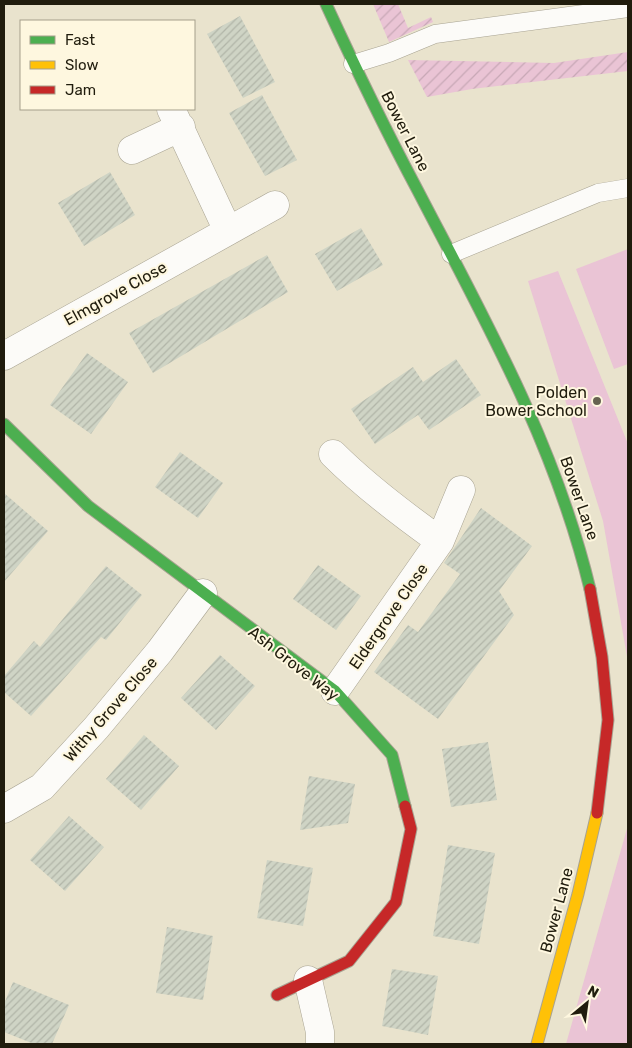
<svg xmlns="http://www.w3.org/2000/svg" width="632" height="1048" font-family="Rubik,sans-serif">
<defs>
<pattern id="garden-furrows" width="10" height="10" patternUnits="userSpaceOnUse" patternTransform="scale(1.25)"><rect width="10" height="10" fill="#eac4d5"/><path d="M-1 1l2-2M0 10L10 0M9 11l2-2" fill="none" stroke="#c8a8b6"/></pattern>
<pattern id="building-hatch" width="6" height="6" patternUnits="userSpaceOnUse" patternTransform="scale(1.25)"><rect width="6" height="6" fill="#cfd4c5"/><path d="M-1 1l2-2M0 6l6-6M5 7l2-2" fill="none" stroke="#b1b5a8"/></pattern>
</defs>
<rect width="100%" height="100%" fill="#e9e3cd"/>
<path fill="#eac4d5" d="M 628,249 L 628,364 L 614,369 L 576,269 Z
M 558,271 L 628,444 L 628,662 L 603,521 L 528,281 Z
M 628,825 L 628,1044 L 566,1044 Z"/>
<path fill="url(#garden-furrows)" d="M 373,4 L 398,4 L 408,28 L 431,17 L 433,22 L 389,42 Z
M 628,52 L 628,71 L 472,89 L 427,97 L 408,60 L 554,63 Z"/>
<path fill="url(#building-hatch)" d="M 240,16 L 275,82 L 243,98 L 207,34 Z
M 262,95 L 297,160 L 265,176 L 229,113 Z
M 110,172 L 135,215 L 84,246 L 58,203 Z
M 361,228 L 383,265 L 337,291 L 315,254 Z
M 267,255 L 288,292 L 153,373 L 129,333 Z
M 87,353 L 128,382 L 91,434 L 50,405 Z
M 456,359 L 481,395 L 429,430 L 418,415 L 375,444 L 351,409 L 413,367 L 423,382 Z
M 180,452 L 223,483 L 198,518 L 155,487 Z
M 4,493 L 48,531 L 4,582 Z
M 481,508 L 532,546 L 499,591 L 514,615 L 438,719 L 374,672 L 408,625 L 418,632 L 460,574 L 444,563 Z
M 318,565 L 361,596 L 336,630 L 293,599 Z
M 106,566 L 142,595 L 106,640 L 101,637 L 31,716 L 4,692 L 4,676 L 34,641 L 40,647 Z
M 220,655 L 255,686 L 216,730 L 181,698 Z
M 144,735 L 179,766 L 141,810 L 106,779 Z
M 488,742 L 497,800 L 451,807 L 442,749 Z
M 309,776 L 355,784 L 348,823 L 300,830 Z
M 69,816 L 104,847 L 65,891 L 30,860 Z
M 448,845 L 495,853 L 479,944 L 433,936 Z
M 267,860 L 313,868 L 303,926 L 257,918 Z
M 167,927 L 213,936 L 203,1000 L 156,993 Z
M 392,969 L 438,976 L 428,1035 L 382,1026 Z
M 13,982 L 69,1005 L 52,1044 L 34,1044 L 4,1032 L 4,1004 Z"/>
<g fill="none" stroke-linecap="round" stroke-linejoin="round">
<g stroke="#a8a392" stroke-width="19">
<path id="lane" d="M 353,64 L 389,53 L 435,34 L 628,8
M 451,254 L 598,193 L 628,188"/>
</g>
<g stroke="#a8a392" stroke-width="29">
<path id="street" d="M 171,109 L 228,231
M 132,150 L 181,127
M 4,356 L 275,205
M 333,454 C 366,487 402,514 440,541
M 335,691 L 440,541 L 461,490
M 4,809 L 42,787 L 96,728 L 160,651 L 203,593
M 308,980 L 320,1032 L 320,1044"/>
</g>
<g stroke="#a8a392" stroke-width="13">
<path id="fast" d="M 326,4 C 355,67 385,129 418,191 C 486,322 555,444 590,589
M 4,424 L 88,506 L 335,691 L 392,755 L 405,806"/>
</g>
<g stroke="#a8a392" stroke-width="13">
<path id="slow" d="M 537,1044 L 578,894 L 597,813"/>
</g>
<g stroke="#a8a392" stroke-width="13">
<path id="jam" d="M 590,589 L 602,657 L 608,720 L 597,813
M 277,995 L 349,961 L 396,902 L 411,829 L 405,806"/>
</g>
<use href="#lane" stroke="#fcfbf8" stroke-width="18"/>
<use href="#street" stroke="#fcfbf8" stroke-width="28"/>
<use href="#fast" stroke="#4caf50" stroke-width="11"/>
<use href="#slow" stroke="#ffc107" stroke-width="11"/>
<use href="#jam" stroke="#c62828" stroke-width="11"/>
</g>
<circle fill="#666250" stroke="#fef7df" stroke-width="2" cx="597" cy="401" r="5"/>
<g text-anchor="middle" stroke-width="4" stroke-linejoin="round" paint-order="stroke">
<g font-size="16" fill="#201c0d" stroke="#fef7df">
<text transform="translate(406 131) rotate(63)" y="6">Bower Lane</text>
<text transform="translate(115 293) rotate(-29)" y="6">Elmgrove Close</text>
<text transform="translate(580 498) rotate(71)" y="6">Bower Lane</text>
<text transform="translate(388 616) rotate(-55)" y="6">Eldergrove Close</text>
<text transform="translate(294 663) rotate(38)" y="6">Ash Grove Way</text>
<text transform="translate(110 709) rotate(-49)" y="6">Withy Grove Close</text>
<text transform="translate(556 910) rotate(-75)" y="6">Bower Lane</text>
</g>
<g font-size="16" fill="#201c0d" stroke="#fef7df" text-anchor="end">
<text x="587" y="398">Polden<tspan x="587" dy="18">Bower School</tspan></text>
</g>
</g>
<rect width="632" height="1048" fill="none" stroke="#201c0d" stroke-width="10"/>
<rect x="20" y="20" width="175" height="90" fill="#fef7df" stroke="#a59f8b"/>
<rect x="30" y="36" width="25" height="8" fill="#4caf50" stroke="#a59f8b"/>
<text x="65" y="45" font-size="15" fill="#201c0d">Fast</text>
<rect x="30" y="61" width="25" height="8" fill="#ffc107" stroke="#a59f8b"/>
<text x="65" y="70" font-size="15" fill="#201c0d">Slow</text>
<rect x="30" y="86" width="25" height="8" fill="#c62828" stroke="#a59f8b"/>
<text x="65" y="95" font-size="15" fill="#201c0d">Jam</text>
<g transform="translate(587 1003) rotate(29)" stroke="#fef7df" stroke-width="4" paint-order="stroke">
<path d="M0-4L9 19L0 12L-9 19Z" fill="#201c0d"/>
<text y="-8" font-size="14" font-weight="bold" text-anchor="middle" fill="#201c0d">N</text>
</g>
</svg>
